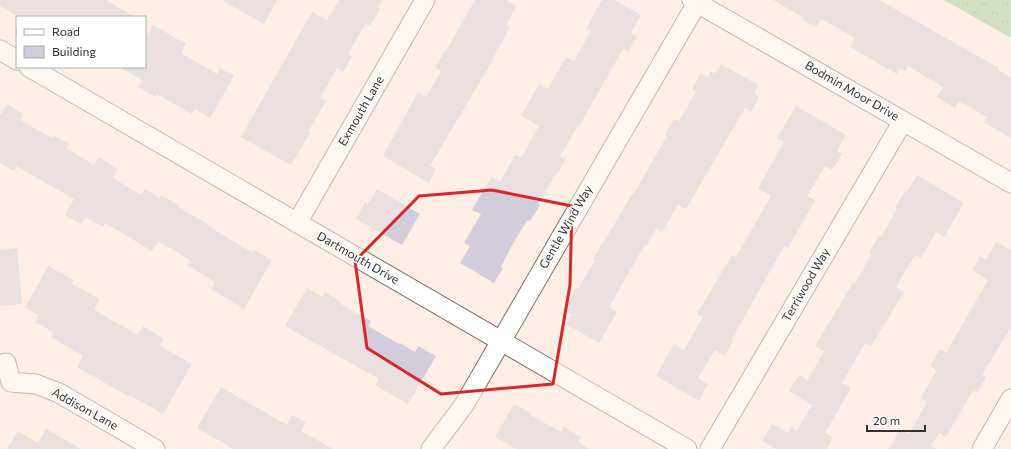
<svg xmlns="http://www.w3.org/2000/svg" width="1011" height="449" font-family="Commissioner,sans-serif">
<defs>
<pattern id="forest-crowns" width="20" height="18" patternUnits="userSpaceOnUse"><rect width="20" height="18" fill="#9fcf96"/><path d="M2 6a3 3 0 1 1 6 0M12 15a3 3 0 1 1 6 0" fill="none" stroke="#82a87b"/></pattern>
</defs>
<rect width="100%" height="100%" fill="#feeee6"/>
<path fill="url(#forest-crowns)" d="M 944,0 L 1011,0 L 1011,38 Z"/>
<path fill="#d2cddb" d="M 0,0 L 106,0 L 134,17 L 19,17 L 0,6 Z
M 222,0 L 277,0 L 264,24 Z
M 339,0 L 382,0 L 378,8 L 380,9 L 370,26 L 366,23 L 348,54 L 352,57 L 343,72 L 337,68 L 320,98 L 326,101 L 308,132 L 310,133 L 291,165 L 241,137 L 312,12 L 327,20 Z
M 475,0 L 506,0 L 516,6 L 506,25 L 510,27 L 493,58 L 494,58 L 430,166 L 436,169 L 429,183 L 383,156 L 418,92 L 426,97 L 441,71 L 435,68 L 445,51 L 446,51 Z
M 602,0 L 614,0 L 641,15 L 631,33 L 637,36 L 628,52 L 623,49 L 578,128 L 577,127 L 560,156 L 566,159 L 556,176 L 555,175 L 538,204 L 540,205 L 530,221 L 527,220 L 510,249 L 501,267 L 503,268 L 494,283 L 460,263 L 470,246 L 464,243 L 481,214 L 472,210 L 491,177 L 500,182 L 515,155 L 521,158 L 539,126 L 521,116 L 539,84 L 548,89 L 566,57 L 574,61 L 591,31 L 586,29 Z
M 773,0 L 879,0 L 999,68 L 998,70 L 1011,77 L 1011,138 L 984,122 L 987,117 L 959,101 L 955,108 L 937,97 L 943,87 L 908,66 L 905,71 L 900,68 L 897,74 L 850,47 L 855,38 L 821,19 L 816,27 L 803,20 L 804,18 Z
M 153,25 L 186,44 L 181,53 L 217,74 L 220,68 L 234,76 L 210,118 L 195,109 L 192,114 L 157,94 L 156,97 L 138,87 L 142,80 L 119,67 L 145,67 L 145,39 Z
M 721,64 L 758,85 L 754,94 L 759,97 L 751,112 L 745,108 L 686,209 L 678,205 L 662,232 L 656,228 L 646,247 L 644,246 L 609,307 L 617,312 L 599,343 L 566,324 L 572,314 L 567,312 L 571,306 L 567,304 L 576,288 L 578,289 L 595,260 L 593,259 L 603,242 L 604,242 L 632,194 L 633,195 L 667,136 L 665,135 L 674,119 L 679,121 L 696,92 L 692,89 L 701,73 L 708,77 L 711,71 L 715,74 Z
M 7,104 L 23,114 L 20,120 L 52,138 L 53,135 L 69,144 L 66,148 L 94,165 L 99,157 L 118,169 L 113,178 L 141,195 L 145,189 L 160,198 L 161,195 L 179,205 L 178,207 L 208,224 L 208,226 L 253,253 L 254,250 L 272,260 L 244,309 L 211,289 L 215,282 L 187,265 L 190,260 L 158,241 L 152,251 L 105,223 L 103,227 L 86,217 L 81,224 L 65,215 L 74,199 L 16,166 L 14,171 L 0,163 L 0,116 Z
M 796,106 L 846,135 L 837,151 L 842,154 L 832,170 L 825,166 L 807,196 L 815,200 L 788,248 L 784,246 L 732,339 L 734,339 L 725,356 L 715,350 L 698,378 L 708,384 L 699,401 L 656,376 L 674,344 L 684,350 L 703,317 L 697,314 L 732,255 L 736,257 L 771,196 L 758,188 L 784,142 L 777,138 Z
M 917,175 L 964,203 L 944,237 L 936,232 L 921,258 L 915,255 L 896,287 L 904,292 L 871,346 L 865,343 L 842,383 L 851,388 L 825,433 L 833,437 L 827,449 L 776,449 L 762,441 L 772,424 L 788,433 L 791,427 L 797,431 L 812,405 L 789,391 L 799,375 L 808,380 L 824,351 L 815,346 L 853,283 L 855,284 L 871,255 L 869,253 L 879,235 L 881,237 L 897,209 L 895,208 L 905,191 L 907,192 Z
M 377,189 L 420,214 L 402,245 L 356,219 L 365,202 L 368,204 Z
M 996,242 L 1011,250 L 1011,327 L 982,375 L 986,377 L 977,393 L 973,390 L 946,437 L 939,433 L 931,446 L 936,449 L 889,449 L 900,429 L 909,434 L 927,402 L 921,398 L 937,370 L 930,366 L 940,349 L 946,353 L 988,280 L 972,270 L 980,256 L 986,260 Z
M 17,248 L 22,304 L 0,306 L 0,250 Z
M 48,266 L 74,280 L 72,284 L 100,299 L 94,310 L 138,335 L 143,326 L 164,339 L 160,346 L 192,364 L 163,414 L 131,396 L 130,397 L 77,367 L 83,356 L 51,337 L 53,332 L 35,322 L 39,315 L 25,308 Z
M 307,288 L 322,297 L 325,292 L 341,302 L 340,304 L 371,321 L 368,326 L 399,344 L 400,343 L 415,352 L 418,346 L 436,356 L 408,404 L 375,385 L 379,379 L 285,326 Z
M 221,387 L 287,425 L 292,415 L 306,422 L 301,431 L 333,449 L 233,449 L 197,428 Z
M 514,404 L 531,413 L 530,415 L 561,432 L 564,427 L 581,437 L 578,442 L 589,449 L 516,449 L 495,437 Z
M 46,429 L 81,449 L 7,449 L 18,431 L 38,443 Z"/>
<g fill="none" stroke-linecap="round" stroke-linejoin="round">
<g stroke="#7f716b" stroke-width="21">
<path id="minor" d="M 692,0 L 1011,183
M 0,50 L 17,60
M 29,67 L 687,449
M 297,223 L 425,0
M 6,363 L 11,382
M 11,382 L 36,384 L 59,393 L 155,449
M 431,449 L 464,405 L 697,3
M 710,449 L 903,121
M 982,449 L 1011,399"/>
</g>
<use href="#minor" stroke="#fff" stroke-width="19"/>
</g>
<path d="M0 0H1011V449H0ZM 492,190 L 572,206 L 570,285 L 553,384 L 441,394 L 367,348 L 355,261 L 419,196 Z" fill="#feeee6" fill-opacity=".55" fill-rule="evenodd"/>
<path fill="none" stroke="#d62828" stroke-width="3" stroke-linejoin="round" d="M 492,190 L 572,206 L 570,285 L 553,384 L 441,394 L 367,348 L 355,261 L 419,196 Z"/>
<g text-anchor="middle" stroke-width="3" stroke-linejoin="round" paint-order="stroke">
<g font-size="12" fill="#36302d" stroke="#fff">
<text transform="translate(852 91) rotate(30)" y="4">Bodmin Moor Drive</text>
<text transform="translate(361 111) rotate(-60)" y="4">Exmouth Lane</text>
<text transform="translate(566 227) rotate(-60)" y="4">Gentle Wind Way</text>
<text transform="translate(358 258) rotate(30)" y="4">Dartmouth Drive</text>
<text transform="translate(806 285) rotate(-60)" y="4">Terriwood Way</text>
<text transform="translate(85 409) rotate(29)" y="4">Addison Lane</text>
</g>
</g>
<rect x="16" y="16" width="130" height="52" fill="#ffffff" stroke="#afacab"/>
<rect x="24" y="29" width="20" height="6" fill="#ffffff" stroke="#afacab"/>
<text x="52" y="36" font-size="12" fill="#36302d">Road</text>
<rect x="24" y="46" width="20" height="12" fill="#d2cddb" stroke="#afacab"/>
<text x="52" y="56" font-size="12" fill="#36302d">Building</text>
<path d="M867 425v6h58v-6" fill="none" stroke="#36302d" stroke-width="2"/>
<text x="873" y="425" font-size="12" fill="#36302d" stroke="#ffffff" stroke-width="3" paint-order="stroke">20 m</text>
</svg>
